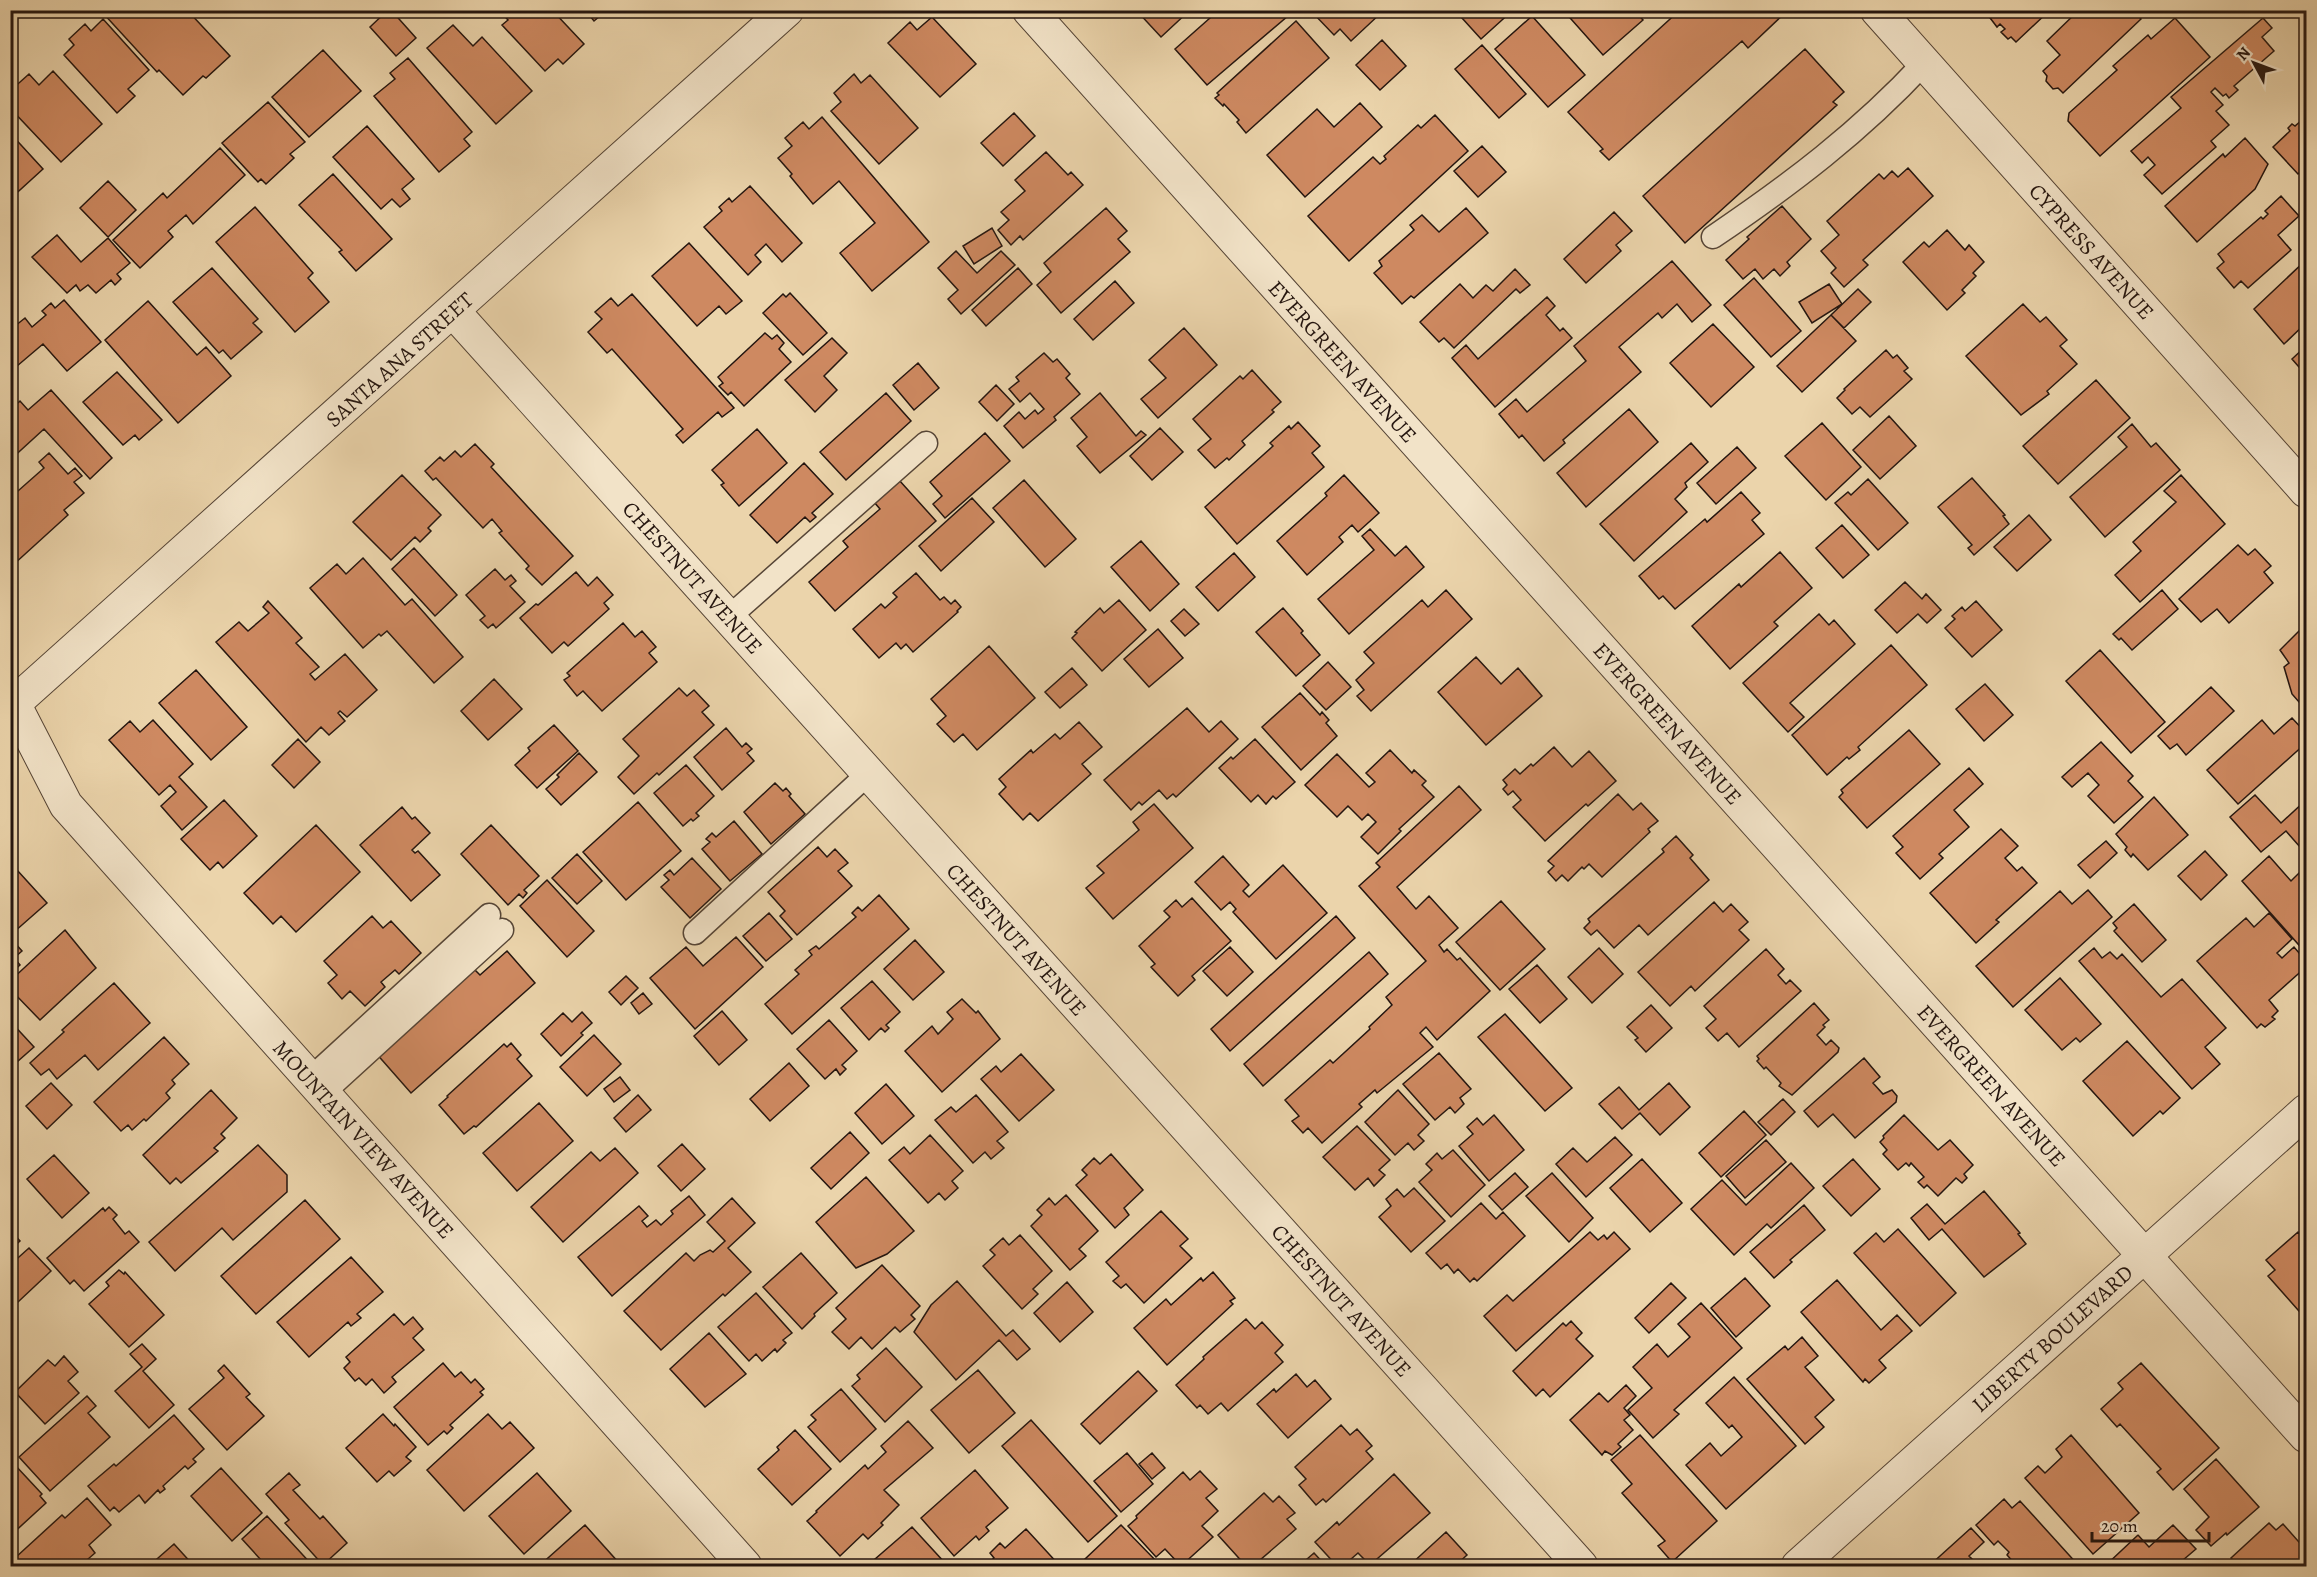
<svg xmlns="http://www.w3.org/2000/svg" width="2317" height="1577" font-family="Alegreya,serif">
<rect width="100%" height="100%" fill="#ebd4ab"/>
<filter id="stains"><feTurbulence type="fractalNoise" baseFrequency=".00333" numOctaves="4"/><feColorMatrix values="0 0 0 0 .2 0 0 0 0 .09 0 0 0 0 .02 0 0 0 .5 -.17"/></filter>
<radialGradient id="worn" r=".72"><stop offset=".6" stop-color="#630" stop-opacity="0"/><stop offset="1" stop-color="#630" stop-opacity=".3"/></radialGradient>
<path fill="#ce8961" stroke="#24150f" stroke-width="1.5" d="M 104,10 L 187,10 L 230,56 L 206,78 L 203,76 L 183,95 L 159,70 L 157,72 L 102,12 Z
M 388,10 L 391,10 L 416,38 L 396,56 L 370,27 Z
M 499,10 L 552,10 L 584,44 L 563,64 L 558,59 L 545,71 L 502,25 L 508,20 Z
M 585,10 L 607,10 L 594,21 Z
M 1136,10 L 1190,10 L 1161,37 Z
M 1219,10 L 1295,10 L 1207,85 L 1175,49 Z
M 1379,10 L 1381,13 L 1351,41 L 1340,29 L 1334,35 L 1311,11 Z
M 1471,10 L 1513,10 L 1481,39 L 1462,18 Z
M 1563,10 L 1634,10 L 1643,20 L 1603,55 Z
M 1680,10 L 1788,10 L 1748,48 L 1742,41 L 1609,160 L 1600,151 L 1603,149 L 1568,112 Z
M 1984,10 L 2050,10 L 2016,42 L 2011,37 L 2008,39 L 2001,32 L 2005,29 L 2000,24 L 1997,27 Z
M 2079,10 L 2115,10 L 2121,17 L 2128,10 L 2133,10 L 2141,19 L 2063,93 L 2058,88 L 2053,89 L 2046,81 L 2047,76 L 2043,71 L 2060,55 L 2047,41 Z
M 1532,16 L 1585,75 L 1548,107 L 1495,49 Z
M 932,17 L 976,64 L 940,97 L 888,43 L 910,22 L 917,30 Z
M 2175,18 L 2210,57 L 2100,156 L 2068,121 L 2069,113 L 2117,70 L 2113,66 L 2148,35 L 2151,39 Z
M 2263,18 L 2272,28 L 2262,37 L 2274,51 L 2234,86 L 2238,90 L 2229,98 L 2226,94 L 2223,96 L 2215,88 L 2211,92 L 2223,105 L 2216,111 L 2229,125 L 2211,141 L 2216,147 L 2162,194 L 2144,175 L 2155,165 L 2148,157 L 2142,163 L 2131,151 L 2181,108 L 2171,97 Z
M 103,19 L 149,70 L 128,89 L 135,96 L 117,113 L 64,55 L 74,45 L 69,39 L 85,24 L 91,31 Z
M 1296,21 L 1329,58 L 1246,133 L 1237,122 L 1239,120 L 1224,104 L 1223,106 L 1215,98 L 1219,95 L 1217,93 Z
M 453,25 L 473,46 L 482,37 L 532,91 L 496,124 L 427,48 Z
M 1382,40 L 1406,66 L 1380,90 L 1356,65 Z
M 1482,45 L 1526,94 L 1499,118 L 1455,69 Z
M 1805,49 L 1844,92 L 1833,102 L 1837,105 L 1685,243 L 1643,196 Z
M 323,50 L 361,91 L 309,137 L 272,97 Z
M 408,58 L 472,132 L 464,139 L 470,146 L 439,172 L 374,96 L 395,79 L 390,73 Z
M 53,71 L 102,124 L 61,162 L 10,108 L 14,105 L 10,101 L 10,91 L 29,74 L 39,85 Z
M 854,74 L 861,83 L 870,75 L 918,128 L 879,164 L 831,111 L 841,102 L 834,93 Z
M 268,102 L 305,142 L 290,154 L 294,158 L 266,184 L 261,179 L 258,182 L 222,143 Z
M 1360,103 L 1382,127 L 1305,197 L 1267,155 L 1317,109 L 1334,127 Z
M 1014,113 L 1035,136 L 1003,166 L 981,143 Z
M 1435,115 L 1468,151 L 1349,261 L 1308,216 L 1373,157 L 1380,164 L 1386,159 L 1384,156 L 1418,125 L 1421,128 Z
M 822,117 L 929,242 L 872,291 L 840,253 L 875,223 L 839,181 L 813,204 L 790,176 L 792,174 L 778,158 L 792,146 L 785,138 L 803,122 L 809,129 Z
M 2303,119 L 2306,123 L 2306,167 L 2298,174 L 2273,147 L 2290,131 L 2288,128 L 2292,124 L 2295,126 Z
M 367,126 L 414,179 L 402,189 L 410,199 L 400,207 L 392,199 L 381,209 L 333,157 Z
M 10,133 L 43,169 L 10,199 Z
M 2245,138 L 2268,164 L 2255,189 L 2197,242 L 2165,206 L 2223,154 L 2225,157 Z
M 1482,146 L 1506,172 L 1478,197 L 1454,171 Z
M 220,148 L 245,175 L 193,224 L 186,215 L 168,231 L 173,237 L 140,268 L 113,240 L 163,193 L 167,198 Z
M 1046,152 L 1068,175 L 1071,172 L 1083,185 L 1023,240 L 1020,236 L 1011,245 L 998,230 L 1009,220 L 1001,212 L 1025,191 L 1015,180 Z
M 1908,168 L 1933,196 L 1863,260 L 1868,265 L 1844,287 L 1831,273 L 1836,268 L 1821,251 L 1839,235 L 1827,221 L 1879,174 L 1884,179 L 1892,171 L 1898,177 Z
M 333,174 L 392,239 L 356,271 L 339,252 L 342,250 L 299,205 Z
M 108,181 L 136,210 L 108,237 L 80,208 Z
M 750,186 L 802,243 L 782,262 L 766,244 L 755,255 L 761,262 L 748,275 L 704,227 L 722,211 L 719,207 L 729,198 L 732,202 Z
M 2281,196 L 2299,216 L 2278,235 L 2291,250 L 2248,288 L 2241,281 L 2234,288 L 2217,268 L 2224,262 L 2218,254 L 2261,217 L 2263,219 L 2268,214 L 2265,211 Z
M 1782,206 L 1811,239 L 1787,262 L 1790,266 L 1780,276 L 1774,269 L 1763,279 L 1755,269 L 1743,279 L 1726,260 L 1749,239 L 1747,237 Z
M 255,207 L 313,273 L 308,278 L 329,302 L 295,332 L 216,242 Z
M 1106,208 L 1127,231 L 1118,239 L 1130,252 L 1061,313 L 1037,285 L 1051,272 L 1044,263 Z
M 1466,208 L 1488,233 L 1414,298 L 1411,296 L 1402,304 L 1374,273 L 1382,266 L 1379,261 L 1414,230 L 1410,225 L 1422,215 L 1439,232 Z
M 1614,212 L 1632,231 L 1616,245 L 1621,251 L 1586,283 L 1564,259 Z
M 992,228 L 1002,246 L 974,264 L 963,246 Z
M 1947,230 L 1965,250 L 1969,245 L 1984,262 L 1973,273 L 1976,276 L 1962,290 L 1965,293 L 1947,310 L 1903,262 L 1924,242 L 1929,247 Z
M 57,235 L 81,262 L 108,238 L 130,263 L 117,274 L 121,279 L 115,285 L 111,280 L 96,293 L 88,285 L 80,291 L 76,285 L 67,293 L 32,257 Z
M 689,243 L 742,301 L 726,314 L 719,306 L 697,326 L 652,276 Z
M 956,251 L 977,273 L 1001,251 L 1015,265 L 961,314 L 948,299 L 958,290 L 938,268 Z
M 2306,260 L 2306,323 L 2284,344 L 2254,309 Z
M 1672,261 L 1711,305 L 1692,322 L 1677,304 L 1662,318 L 1658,313 L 1619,347 L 1641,372 L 1563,440 L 1565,443 L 1544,461 L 1522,435 L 1519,438 L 1499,414 L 1516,399 L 1527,412 L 1586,361 L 1574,346 Z
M 212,268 L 258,319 L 253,323 L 262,332 L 231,359 L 223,350 L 219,353 L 173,302 Z
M 1018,268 L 1032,284 L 986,326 L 972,310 Z
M 1515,269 L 1530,285 L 1520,293 L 1516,289 L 1454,348 L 1444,338 L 1439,342 L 1420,322 L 1460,284 L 1473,298 L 1486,285 L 1493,291 Z
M 1754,278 L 1801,331 L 1771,357 L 1724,305 Z
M 1115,281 L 1134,303 L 1093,340 L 1074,319 Z
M 1829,284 L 1842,304 L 1812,323 L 1799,302 Z
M 1858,289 L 1871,302 L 1844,328 L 1831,315 Z
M 790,293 L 827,333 L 803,355 L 763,313 L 783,294 L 786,297 Z
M 632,294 L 734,408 L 722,417 L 718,412 L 683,443 L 676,435 L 683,429 L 612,349 L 607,353 L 588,332 L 602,319 L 595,312 L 611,298 L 618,306 Z
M 1547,297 L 1555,306 L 1546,315 L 1560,331 L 1563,328 L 1572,338 L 1495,407 L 1452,358 L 1466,345 L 1478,359 Z
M 64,300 L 101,342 L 67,371 L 43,344 L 10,372 L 10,330 L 25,318 L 32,327 L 46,315 L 42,311 L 51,303 L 55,308 Z
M 148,301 L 197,355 L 206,347 L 231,376 L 178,423 L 105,340 Z
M 2023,304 L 2040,322 L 2046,317 L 2067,340 L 2060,346 L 2077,364 L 2047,391 L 2049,394 L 2021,415 L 1966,356 Z
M 1831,315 L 1856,341 L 1802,392 L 1777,366 Z
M 1713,324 L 1754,367 L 1711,407 L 1670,363 Z
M 1184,328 L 1217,365 L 1158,418 L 1141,399 L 1166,378 L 1149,360 Z
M 765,333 L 772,339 L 777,335 L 784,343 L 779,349 L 791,362 L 744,406 L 731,392 L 728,395 L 719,386 L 723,383 L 718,377 Z
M 832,338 L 847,353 L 824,376 L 837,390 L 815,412 L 785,380 Z
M 2306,346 L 2306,375 L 2292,359 Z
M 1886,350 L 1893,358 L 1897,355 L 1908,368 L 1904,371 L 1912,379 L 1870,417 L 1860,407 L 1852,414 L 1837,398 L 1845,390 L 1844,389 Z
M 1044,353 L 1053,362 L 1057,359 L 1070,374 L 1066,378 L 1080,394 L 1054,417 L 1056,420 L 1023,448 L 1004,426 L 1019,412 L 1025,419 L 1035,410 L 1038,414 L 1044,409 L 1030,393 L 1020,402 L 1009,389 L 1019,381 L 1016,377 Z
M 918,363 L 939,388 L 914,410 L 893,385 Z
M 1252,370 L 1281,402 L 1272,410 L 1274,412 L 1242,441 L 1245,445 L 1229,460 L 1227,458 L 1215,468 L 1198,450 L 1211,439 L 1193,419 L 1240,376 L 1243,379 Z
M 117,372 L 162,420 L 139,440 L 135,435 L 123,445 L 83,402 Z
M 2096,380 L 2130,418 L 2058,484 L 2023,446 Z
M 996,385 L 1014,404 L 997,421 L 979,402 Z
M 51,390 L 112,458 L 90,479 L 44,429 L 10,460 L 10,410 L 20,401 L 28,410 Z
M 886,393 L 911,421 L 846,480 L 820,452 Z
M 1100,393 L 1136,436 L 1141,431 L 1146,435 L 1100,473 L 1077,446 L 1087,437 L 1071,418 Z
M 1629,409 L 1658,442 L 1586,507 L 1557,473 Z
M 1889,416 L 1916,446 L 1880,479 L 1853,450 Z
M 1298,422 L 1320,446 L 1312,453 L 1324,467 L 1237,544 L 1205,507 L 1273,446 L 1270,443 L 1289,426 L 1291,429 Z
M 1822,423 L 1861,467 L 1826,500 L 1785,456 Z
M 2132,424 L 2151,447 L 2156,443 L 2180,470 L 2105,537 L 2070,497 L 2127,447 L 2118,437 Z
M 1160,428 L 1183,452 L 1152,480 L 1130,456 Z
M 757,429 L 787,463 L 739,506 L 721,485 L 724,483 L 712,470 Z
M 985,433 L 1010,461 L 945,518 L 933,504 L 942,496 L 930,482 Z
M 1691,443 L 1708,462 L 1685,483 L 1687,487 L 1675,499 L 1687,512 L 1634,561 L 1600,524 Z
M 475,444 L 494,464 L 491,467 L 573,556 L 542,585 L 526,569 L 529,566 L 499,533 L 502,531 L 492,519 L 483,528 L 436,478 L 433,480 L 425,471 L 440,457 L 444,461 L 455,451 L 461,457 Z
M 1737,447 L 1756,468 L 1716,504 L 1697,483 Z
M 49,453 L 68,474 L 75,468 L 82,476 L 74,482 L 84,493 L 64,510 L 68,515 L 13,565 L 10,562 L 10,498 L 44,468 L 39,462 Z
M 804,463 L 833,494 L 812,513 L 816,517 L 810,522 L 805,517 L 777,543 L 750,515 Z
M 402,475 L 441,515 L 428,528 L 431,531 L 420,542 L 415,537 L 391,560 L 353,522 Z
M 1344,475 L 1379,513 L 1358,532 L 1352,525 L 1339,537 L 1343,542 L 1307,575 L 1277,541 L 1327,496 L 1325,493 Z
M 2181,475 L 2225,524 L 2140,602 L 2115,575 L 2141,551 L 2133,542 L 2176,502 L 2164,491 Z
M 1972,478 L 2005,515 L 2003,516 L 2009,524 L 1974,555 L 1968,548 L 1972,545 L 1938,507 Z
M 1868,479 L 1908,523 L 1878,550 L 1835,503 L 1848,492 L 1851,495 Z
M 899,480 L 936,521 L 835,611 L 809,582 L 848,547 L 843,541 L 880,509 L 874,502 Z
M 1024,480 L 1076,539 L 1045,567 L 993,508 Z
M 1741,492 L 1760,513 L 1752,520 L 1764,534 L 1675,609 L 1663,596 L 1659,599 L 1639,576 L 1705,519 L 1707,522 Z
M 972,498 L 994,522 L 941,571 L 919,546 Z
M 2029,515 L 2051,540 L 2017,571 L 1994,547 Z
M 1842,525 L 1869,555 L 1843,578 L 1816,548 Z
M 1370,529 L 1395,556 L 1406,546 L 1424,567 L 1349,634 L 1318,599 L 1374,550 L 1362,536 Z
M 1141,541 L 1179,584 L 1150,611 L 1111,567 Z
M 2238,545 L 2248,555 L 2255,549 L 2271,566 L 2264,572 L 2273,583 L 2229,623 L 2217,609 L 2201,622 L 2179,599 Z
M 414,548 L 457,595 L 435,616 L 392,569 Z
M 1780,552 L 1812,588 L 1774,622 L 1778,626 L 1730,669 L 1692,626 L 1739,584 L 1741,587 Z
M 1234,553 L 1255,577 L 1218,611 L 1196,587 Z
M 363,558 L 405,605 L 412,599 L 463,657 L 434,683 L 387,631 L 381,636 L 379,634 L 363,648 L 310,588 L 337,564 L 346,574 Z
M 495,569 L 505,580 L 511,575 L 516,581 L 510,586 L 525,602 L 496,628 L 493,624 L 488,628 L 480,620 L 485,616 L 466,595 Z
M 576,572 L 588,586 L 597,577 L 613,595 L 604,603 L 609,609 L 568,646 L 564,642 L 552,653 L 520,618 L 536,604 L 538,605 Z
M 916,573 L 940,600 L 944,597 L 951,604 L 955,600 L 961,607 L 957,611 L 958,612 L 913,652 L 906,644 L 901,649 L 896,643 L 879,658 L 853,629 L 881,604 L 885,608 L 897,597 L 893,593 Z
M 1905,582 L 1922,599 L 1926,594 L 1941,610 L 1927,623 L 1918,614 L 1897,633 L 1875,610 Z
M 1446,590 L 1472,619 L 1371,711 L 1357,696 L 1364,690 L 1356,680 L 1374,663 L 1364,652 L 1422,600 L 1428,607 Z
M 2162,590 L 2178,609 L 2132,650 L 2121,638 L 2119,640 L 2113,634 Z
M 1119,600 L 1146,630 L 1102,671 L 1072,638 L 1077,633 L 1075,632 L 1100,608 L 1104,613 Z
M 268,601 L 302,638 L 296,643 L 319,667 L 310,674 L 315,680 L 345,654 L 377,690 L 347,717 L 340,711 L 338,713 L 345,721 L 329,735 L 321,727 L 306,742 L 216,642 L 239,622 L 248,631 L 269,613 L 263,607 Z
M 1976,601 L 2002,630 L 1972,657 L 1945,628 L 1955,619 L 1952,616 L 1962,607 L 1965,611 Z
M 1283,608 L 1303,631 L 1301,633 L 1320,655 L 1296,676 L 1256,632 Z
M 1184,609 L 1199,624 L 1185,636 L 1171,621 Z
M 1819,614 L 1829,625 L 1834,620 L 1855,644 L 1790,703 L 1804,717 L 1788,732 L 1743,683 Z
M 623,623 L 635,637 L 642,631 L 656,647 L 649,653 L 657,662 L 602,711 L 583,691 L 577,696 L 564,680 L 570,676 L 567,673 Z
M 2306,624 L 2306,710 L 2292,694 L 2284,667 L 2289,663 L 2280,650 Z
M 1158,629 L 1183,658 L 1149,687 L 1124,659 Z
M 1891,645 L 1927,685 L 1858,747 L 1860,750 L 1849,759 L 1847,757 L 1827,775 L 1792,735 Z
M 989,646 L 1035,698 L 977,750 L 963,734 L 954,742 L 937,724 L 946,716 L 931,699 Z
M 2100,650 L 2165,722 L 2131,753 L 2066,681 Z
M 1476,657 L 1501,684 L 1518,668 L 1542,696 L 1486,745 L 1438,692 Z
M 1328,662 L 1351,687 L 1326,710 L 1303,686 Z
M 1072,668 L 1087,685 L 1060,708 L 1045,692 Z
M 196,670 L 247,727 L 211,760 L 159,703 Z
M 494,679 L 522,709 L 488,740 L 461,711 Z
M 1985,684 L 2013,715 L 1984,741 L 1956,709 Z
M 2211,687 L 2234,711 L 2186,755 L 2177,744 L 2170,749 L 2158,736 Z
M 679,688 L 687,696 L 694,690 L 709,706 L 702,712 L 714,725 L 659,775 L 657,773 L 634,794 L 618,777 L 639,756 L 623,739 Z
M 1300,693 L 1320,715 L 1322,712 L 1329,720 L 1326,723 L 1337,736 L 1301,770 L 1262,727 Z
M 1187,708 L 1209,732 L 1221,721 L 1238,739 L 1176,797 L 1173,794 L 1167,799 L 1159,790 L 1142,805 L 1139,802 L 1131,810 L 1104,780 Z
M 2292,718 L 2306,733 L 2306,743 L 2238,804 L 2207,770 L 2262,720 L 2274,734 Z
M 153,720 L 193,764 L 179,777 L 207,807 L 182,830 L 161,806 L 176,792 L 170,785 L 159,795 L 109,740 L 130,721 L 140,732 Z
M 1079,722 L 1102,747 L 1082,764 L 1091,774 L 1038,821 L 1030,813 L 1023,820 L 999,794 L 1006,787 L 999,779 L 1031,750 L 1033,753 L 1055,734 L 1060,739 Z
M 554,725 L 578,751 L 537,788 L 515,765 L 530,751 L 528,748 Z
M 726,728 L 742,747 L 746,743 L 752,749 L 747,753 L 754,761 L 722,790 L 694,757 Z
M 1909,730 L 1940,764 L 1867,828 L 1839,797 L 1843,793 L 1841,790 Z
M 298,739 L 320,762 L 294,788 L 272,765 Z
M 1255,739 L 1295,782 L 1276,799 L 1273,796 L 1266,804 L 1258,795 L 1251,802 L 1219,768 L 1231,757 L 1233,759 Z
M 2101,742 L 2133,776 L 2128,781 L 2143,797 L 2114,823 L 2088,796 L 2099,785 L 2088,773 L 2072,787 L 2062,777 Z
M 1554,747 L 1572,767 L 1589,751 L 1616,781 L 1588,806 L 1586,804 L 1545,841 L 1513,807 L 1521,800 L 1513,791 L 1508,795 L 1503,789 L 1507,785 L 1503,780 L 1515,769 L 1520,774 L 1531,764 L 1533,766 Z
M 1390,750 L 1412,773 L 1414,770 L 1426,781 L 1422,785 L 1434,797 L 1399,829 L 1401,831 L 1378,854 L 1361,837 L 1376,822 L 1368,814 L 1362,820 L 1348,806 L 1337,817 L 1305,785 L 1337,754 L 1369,787 L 1375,782 L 1366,773 Z
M 579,753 L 597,772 L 561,805 L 546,789 L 559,777 L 557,775 Z
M 686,765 L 714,796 L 696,813 L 699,816 L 693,821 L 691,819 L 683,826 L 654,793 Z
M 1969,768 L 1983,784 L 1954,810 L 1969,827 L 1939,854 L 1943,858 L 1920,879 L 1896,853 L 1903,847 L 1893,836 Z
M 775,783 L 783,791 L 786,788 L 791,794 L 789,796 L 805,814 L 771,844 L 744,812 Z
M 1459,786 L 1481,810 L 1397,887 L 1416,909 L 1429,896 L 1458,928 L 1439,945 L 1444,952 L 1447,949 L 1457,960 L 1460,958 L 1490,991 L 1437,1040 L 1426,1027 L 1420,1033 L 1433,1047 L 1377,1093 L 1375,1090 L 1359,1104 L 1362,1107 L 1322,1143 L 1308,1128 L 1303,1133 L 1292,1121 L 1299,1116 L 1285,1100 L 1330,1060 L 1333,1063 L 1370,1029 L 1369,1027 L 1392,1005 L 1386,997 L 1426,961 L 1359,886 L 1380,867 L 1376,863 Z
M 1618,794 L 1633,810 L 1641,803 L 1658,821 L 1648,829 L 1650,832 L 1602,877 L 1589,864 L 1584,869 L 1582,867 L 1568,881 L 1562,875 L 1556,881 L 1548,872 L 1554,866 L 1548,861 Z
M 2255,795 L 2281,823 L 2306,800 L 2306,842 L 2300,847 L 2286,831 L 2261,852 L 2230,817 Z
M 2154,797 L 2188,835 L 2148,870 L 2133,854 L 2131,857 L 2125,850 L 2127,847 L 2116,834 Z
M 224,800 L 257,836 L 223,868 L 218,862 L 210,870 L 181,839 Z
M 638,802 L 681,851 L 626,900 L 583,852 Z
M 1154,804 L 1193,848 L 1113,919 L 1086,888 L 1104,873 L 1097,866 L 1139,830 L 1133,822 Z
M 402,807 L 412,819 L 415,817 L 430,833 L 412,850 L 415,853 L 418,851 L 440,875 L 411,901 L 360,845 Z
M 734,821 L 762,854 L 730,881 L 702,849 L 710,842 L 706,839 L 712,833 L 716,837 Z
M 316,825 L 360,872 L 296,932 L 281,916 L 273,924 L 244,893 Z
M 491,825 L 539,876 L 524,890 L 527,893 L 523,898 L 519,894 L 508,905 L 461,854 Z
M 2001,829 L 2018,846 L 2005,858 L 2017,871 L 2022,867 L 2037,883 L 1996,920 L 1999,922 L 1976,943 L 1930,893 Z
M 1676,836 L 1693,855 L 1690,858 L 1709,880 L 1648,935 L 1639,925 L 1614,948 L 1597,930 L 1591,935 L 1584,928 L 1590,922 L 1588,919 L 1664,852 L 1662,849 Z
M 2106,841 L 2117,853 L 2090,878 L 2078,865 Z
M 818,847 L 827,857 L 835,849 L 848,863 L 838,871 L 852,886 L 797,935 L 780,916 L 785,911 L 768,892 Z
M 2205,851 L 2227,875 L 2201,900 L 2178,876 Z
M 577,854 L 602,881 L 577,904 L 552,878 Z
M 1223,856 L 1249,885 L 1243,891 L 1249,897 L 1283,865 L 1327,913 L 1276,959 L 1233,912 L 1236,909 L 1230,902 L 1221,910 L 1195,882 Z
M 2269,856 L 2291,881 L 2302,870 L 2306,875 L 2306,953 L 2242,881 Z
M 692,858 L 721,889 L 690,918 L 661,887 L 669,880 L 664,875 L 670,870 L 674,875 Z
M 17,870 L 47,903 L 14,932 L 10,927 L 10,876 Z
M 547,880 L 594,931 L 567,957 L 520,906 Z
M 2088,890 L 2112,917 L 2013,1007 L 1976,966 L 2060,891 L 2072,904 Z
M 879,895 L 909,929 L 792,1034 L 765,1004 L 799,974 L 795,970 L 812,955 L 809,951 L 816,946 L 819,949 L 856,917 L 852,913 L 858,907 L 862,911 Z
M 1192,898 L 1231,941 L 1192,976 L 1195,980 L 1178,996 L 1151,967 L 1155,964 L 1139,946 L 1170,917 L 1164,911 L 1176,900 L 1182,907 Z
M 1501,901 L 1545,949 L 1500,990 L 1456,942 Z
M 1714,902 L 1723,912 L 1731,904 L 1748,922 L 1739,930 L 1749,940 L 1695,991 L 1691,986 L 1670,1006 L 1638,972 Z
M 2134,904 L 2166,940 L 2142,962 L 2114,931 L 2117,928 L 2113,923 Z
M 769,913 L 792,939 L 766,961 L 743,936 Z
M 2269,913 L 2292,939 L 2277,953 L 2282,958 L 2294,947 L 2306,961 L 2306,967 L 2269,1000 L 2278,1011 L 2272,1017 L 2275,1019 L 2265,1027 L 2261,1024 L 2257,1028 L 2197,961 L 2246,918 L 2254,927 Z
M 372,916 L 383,928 L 391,921 L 421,953 L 399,974 L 395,970 L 381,982 L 385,987 L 365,1006 L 350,991 L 342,999 L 328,983 L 337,975 L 324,961 Z
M 1336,916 L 1355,938 L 1230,1051 L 1211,1029 Z
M 65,930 L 96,968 L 40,1020 L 10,989 L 10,981 Z
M 736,937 L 763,967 L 695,1029 L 650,978 L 686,947 L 703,966 Z
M 915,940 L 944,972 L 913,1000 L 884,969 Z
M 14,942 L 22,951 L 14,958 L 20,965 L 10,974 L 10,945 Z
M 1230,947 L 1253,972 L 1227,996 L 1203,971 Z
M 1599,948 L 1623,974 L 1592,1003 L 1568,977 Z
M 2094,948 L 2102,958 L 2110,952 L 2117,959 L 2122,954 L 2161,997 L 2182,979 L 2226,1028 L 2205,1047 L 2220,1064 L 2192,1089 L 2079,961 Z
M 1766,949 L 1784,969 L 1778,975 L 1786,984 L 1790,980 L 1801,991 L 1739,1047 L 1727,1033 L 1718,1041 L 1706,1028 L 1716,1019 L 1704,1006 Z
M 507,951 L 535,983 L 411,1093 L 375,1052 L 471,966 L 480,975 Z
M 1369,952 L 1388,974 L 1263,1086 L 1244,1064 Z
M 1537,965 L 1567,999 L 1540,1023 L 1509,989 Z
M 626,976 L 638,988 L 621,1005 L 609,992 Z
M 2060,978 L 2101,1024 L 2080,1042 L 2076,1038 L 2062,1050 L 2025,1010 Z
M 872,981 L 900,1012 L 886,1025 L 889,1028 L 885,1032 L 881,1028 L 869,1040 L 841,1008 Z
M 114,983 L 150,1023 L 98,1070 L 85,1055 L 57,1079 L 49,1069 L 41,1075 L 30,1063 L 64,1032 L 62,1030 Z
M 643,993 L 652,1004 L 639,1014 L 631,1003 Z
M 962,999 L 976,1013 L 978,1011 L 1000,1039 L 942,1092 L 905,1051 L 932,1026 L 938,1034 L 953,1019 L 947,1012 Z
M 1814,1003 L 1829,1020 L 1823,1025 L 1825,1027 L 1817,1035 L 1826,1045 L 1831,1040 L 1839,1048 L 1838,1052 L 1792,1095 L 1779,1086 L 1781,1083 L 1766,1067 L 1764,1069 L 1757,1061 L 1759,1059 L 1757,1056 Z
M 1651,1005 L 1672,1028 L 1646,1052 L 1635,1040 L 1638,1038 L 1627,1027 Z
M 722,1011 L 747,1040 L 719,1065 L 694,1036 Z
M 582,1012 L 592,1023 L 581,1033 L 583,1035 L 561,1056 L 541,1034 L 563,1013 L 572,1022 Z
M 1505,1014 L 1572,1088 L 1545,1111 L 1478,1037 Z
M 829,1020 L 857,1051 L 842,1065 L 846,1069 L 840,1075 L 836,1069 L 825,1079 L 797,1049 Z
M 10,1021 L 34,1047 L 10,1068 Z
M 594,1035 L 621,1064 L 587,1096 L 560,1067 Z
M 164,1037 L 189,1064 L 172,1080 L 175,1084 L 166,1093 L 170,1098 L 146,1121 L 144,1119 L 132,1130 L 128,1125 L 121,1131 L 94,1102 Z
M 2127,1041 L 2180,1098 L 2163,1114 L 2160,1111 L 2133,1136 L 2083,1081 Z
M 511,1043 L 521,1055 L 517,1059 L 532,1076 L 476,1127 L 474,1126 L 464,1134 L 439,1105 L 448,1097 L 447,1096 L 504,1044 L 507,1047 Z
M 1439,1053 L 1471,1089 L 1460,1098 L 1464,1104 L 1455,1113 L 1450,1107 L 1435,1120 L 1403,1084 Z
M 1021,1054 L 1054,1090 L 1019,1121 L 981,1079 L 996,1066 L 1001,1072 Z
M 1864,1058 L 1880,1077 L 1873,1083 L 1883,1094 L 1892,1090 L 1897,1096 L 1896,1102 L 1855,1138 L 1833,1114 L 1818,1127 L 1804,1111 Z
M 789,1063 L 809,1086 L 770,1121 L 750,1099 Z
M 620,1077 L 630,1090 L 614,1102 L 604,1089 Z
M 51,1083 L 72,1105 L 47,1129 L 26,1106 Z
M 1669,1083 L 1690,1107 L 1660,1135 L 1640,1113 L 1622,1129 L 1599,1104 L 1619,1087 L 1639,1110 Z
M 886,1084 L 914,1116 L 882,1144 L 855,1113 Z
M 211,1090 L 237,1118 L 221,1134 L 225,1138 L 214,1148 L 218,1151 L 181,1183 L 176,1178 L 170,1184 L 143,1155 Z
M 1398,1090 L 1429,1124 L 1418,1135 L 1424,1141 L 1414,1150 L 1408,1143 L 1395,1155 L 1365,1122 Z
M 638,1095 L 651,1110 L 626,1132 L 614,1118 Z
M 976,1095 L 1008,1132 L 997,1141 L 1004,1148 L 991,1159 L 985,1152 L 973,1163 L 935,1120 L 951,1107 L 956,1112 Z
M 1783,1099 L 1795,1112 L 1771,1135 L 1758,1122 Z
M 539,1103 L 573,1141 L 517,1191 L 483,1153 Z
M 1744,1111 L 1766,1135 L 1721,1177 L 1699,1153 Z
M 1494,1115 L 1524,1150 L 1489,1181 L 1459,1146 L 1473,1134 L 1467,1127 L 1477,1118 L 1483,1125 Z
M 1904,1115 L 1938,1150 L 1950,1140 L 1973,1165 L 1964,1174 L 1967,1178 L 1962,1183 L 1956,1178 L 1938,1196 L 1927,1185 L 1924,1188 L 1918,1182 L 1924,1177 L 1911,1163 L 1909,1166 L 1906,1163 L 1898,1170 L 1883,1154 L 1887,1150 L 1880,1142 L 1884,1138 L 1883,1136 Z
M 1357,1126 L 1390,1160 L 1379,1170 L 1385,1175 L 1374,1186 L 1368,1178 L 1355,1190 L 1323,1157 Z
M 850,1132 L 869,1153 L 831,1189 L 811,1168 Z
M 930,1135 L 963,1171 L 952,1181 L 958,1188 L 945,1200 L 939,1193 L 928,1203 L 889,1160 L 904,1147 L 910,1154 Z
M 1615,1137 L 1632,1155 L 1586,1197 L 1556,1164 L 1573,1148 L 1587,1162 Z
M 1766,1140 L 1786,1162 L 1745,1198 L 1726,1176 Z
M 682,1144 L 705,1169 L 681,1191 L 658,1166 Z
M 258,1145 L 287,1175 L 287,1192 L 233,1240 L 222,1228 L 175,1271 L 149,1242 Z
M 615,1148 L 638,1173 L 563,1242 L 531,1207 L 591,1152 L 600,1161 Z
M 1453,1150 L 1485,1185 L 1451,1217 L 1419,1182 L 1432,1170 L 1426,1164 L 1437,1153 L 1442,1159 Z
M 1111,1154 L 1143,1190 L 1124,1208 L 1129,1215 L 1115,1228 L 1076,1185 L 1087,1175 L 1082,1170 L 1094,1158 L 1100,1164 Z
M 54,1155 L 89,1193 L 62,1218 L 27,1179 Z
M 1642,1159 L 1682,1203 L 1650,1232 L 1610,1188 Z
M 1853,1159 L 1880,1189 L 1851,1216 L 1823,1186 Z
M 1791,1163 L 1814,1188 L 1771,1228 L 1767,1224 L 1734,1255 L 1691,1209 L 1722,1180 L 1746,1205 Z
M 1515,1173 L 1528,1187 L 1502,1210 L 1489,1196 Z
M 1552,1173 L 1593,1218 L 1569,1242 L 1526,1196 Z
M 866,1177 L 914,1231 L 887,1254 L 856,1268 L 816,1222 Z
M 1414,1188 L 1445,1221 L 1411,1252 L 1379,1217 L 1391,1206 L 1386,1199 L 1397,1189 L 1404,1197 Z
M 1984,1191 L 2020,1233 L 2018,1234 L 2026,1244 L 1984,1277 L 1942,1229 L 1929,1240 L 1911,1218 L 1927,1204 L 1945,1224 Z
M 1066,1195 L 1098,1231 L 1079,1249 L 1086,1256 L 1070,1270 L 1031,1226 L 1042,1215 L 1037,1210 L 1049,1198 L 1055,1205 Z
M 689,1196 L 705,1215 L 612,1296 L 578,1257 L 639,1206 L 648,1216 L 642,1221 L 647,1227 L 656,1220 L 661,1225 L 673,1214 L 671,1211 Z
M 732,1198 L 755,1223 L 728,1248 L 751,1272 L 725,1296 L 723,1294 L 661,1350 L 624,1311 L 686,1253 L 694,1261 L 700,1255 L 710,1250 L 713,1252 L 725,1241 L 707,1222 Z
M 305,1200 L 340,1239 L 256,1314 L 221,1276 Z
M 1481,1203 L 1496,1219 L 1503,1212 L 1525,1236 L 1477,1281 L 1474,1278 L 1470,1282 L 1458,1269 L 1454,1273 L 1447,1264 L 1441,1269 L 1426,1253 Z
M 1804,1205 L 1825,1230 L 1790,1260 L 1792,1262 L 1774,1278 L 1750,1252 Z
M 109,1207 L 117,1215 L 113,1219 L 125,1234 L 129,1231 L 139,1242 L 84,1291 L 74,1280 L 70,1284 L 47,1258 L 103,1208 L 105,1211 Z
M 1161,1211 L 1188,1239 L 1180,1246 L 1192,1258 L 1144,1303 L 1126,1284 L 1121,1288 L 1113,1281 L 1119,1276 L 1106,1262 Z
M 1898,1229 L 1956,1293 L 1920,1326 L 1854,1253 L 1876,1233 L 1884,1242 Z
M 10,1230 L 20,1241 L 10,1250 Z
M 1590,1232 L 1598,1240 L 1604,1235 L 1607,1239 L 1614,1232 L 1630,1249 L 1516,1351 L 1484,1316 L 1507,1295 L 1513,1301 Z
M 2298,1232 L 2306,1242 L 2306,1319 L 2268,1276 L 2275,1270 L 2266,1260 Z
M 1020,1235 L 1052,1271 L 1033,1289 L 1038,1294 L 1022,1309 L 983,1266 L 995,1255 L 990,1250 L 1003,1238 L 1009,1245 Z
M 29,1248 L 51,1271 L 18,1302 L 10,1293 L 10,1265 Z
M 801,1253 L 837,1293 L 814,1314 L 815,1316 L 802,1329 L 763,1287 Z
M 351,1257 L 383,1292 L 357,1314 L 361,1318 L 351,1326 L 348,1322 L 309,1357 L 277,1322 Z
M 882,1265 L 920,1306 L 911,1315 L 915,1319 L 900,1332 L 895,1327 L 872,1349 L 861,1337 L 849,1349 L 832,1332 L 846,1319 L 836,1308 Z
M 119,1270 L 124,1274 L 125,1272 L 164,1315 L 129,1347 L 89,1304 L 109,1286 L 106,1282 Z
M 1213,1272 L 1235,1298 L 1230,1301 L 1233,1304 L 1167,1365 L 1134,1328 L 1166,1299 L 1171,1305 L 1201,1278 L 1203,1281 Z
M 1745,1278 L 1770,1306 L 1736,1337 L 1711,1308 Z
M 1837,1280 L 1881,1330 L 1897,1315 L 1912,1331 L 1879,1360 L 1886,1368 L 1869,1383 L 1865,1379 L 1863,1382 L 1801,1312 Z
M 957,1281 L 1006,1336 L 1013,1330 L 1030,1349 L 1017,1360 L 999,1340 L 956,1380 L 914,1332 L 931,1305 Z
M 1067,1282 L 1093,1312 L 1060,1342 L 1034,1313 Z
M 1671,1283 L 1686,1298 L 1649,1333 L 1635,1318 Z
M 756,1293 L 792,1333 L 783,1340 L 786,1343 L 777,1352 L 775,1349 L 762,1361 L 756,1354 L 749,1361 L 718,1327 Z
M 1701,1303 L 1742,1348 L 1674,1410 L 1679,1414 L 1653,1438 L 1628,1410 L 1652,1388 L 1633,1367 L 1657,1344 L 1668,1357 L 1690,1337 L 1678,1324 Z
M 394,1314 L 404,1325 L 413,1317 L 423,1329 L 413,1338 L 424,1350 L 392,1377 L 396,1382 L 384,1393 L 372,1379 L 366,1385 L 359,1378 L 355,1381 L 344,1368 L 350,1362 L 346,1357 Z
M 1246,1319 L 1255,1329 L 1262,1322 L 1283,1345 L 1275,1353 L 1283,1362 L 1228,1411 L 1221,1403 L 1208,1414 L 1200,1405 L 1197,1408 L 1176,1385 L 1204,1359 L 1203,1357 Z
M 1571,1321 L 1582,1333 L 1576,1339 L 1593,1356 L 1550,1397 L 1543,1389 L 1536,1396 L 1513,1371 L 1563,1323 L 1566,1326 Z
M 709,1333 L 746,1374 L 705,1407 L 670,1369 Z
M 1802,1337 L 1818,1356 L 1805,1367 L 1834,1400 L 1815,1417 L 1824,1427 L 1805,1444 L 1747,1379 L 1785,1346 L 1788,1350 Z
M 142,1344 L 156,1359 L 143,1371 L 174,1405 L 149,1428 L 115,1391 L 142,1367 L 130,1354 Z
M 886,1348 L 922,1387 L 885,1422 L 852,1386 L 860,1379 L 857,1375 Z
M 64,1356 L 78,1372 L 68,1381 L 79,1393 L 45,1424 L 15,1392 L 48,1360 L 55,1366 Z
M 443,1363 L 455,1377 L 461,1372 L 471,1383 L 475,1379 L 484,1389 L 480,1392 L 483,1395 L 450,1425 L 453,1428 L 447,1434 L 444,1431 L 428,1445 L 394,1407 Z
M 2141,1363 L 2219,1448 L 2173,1490 L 2157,1472 L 2161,1469 L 2120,1424 L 2117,1427 L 2101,1409 L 2123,1389 L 2118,1383 Z
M 224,1365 L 250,1394 L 246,1397 L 264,1416 L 227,1450 L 189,1409 L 224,1378 L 218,1371 Z
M 978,1370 L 1015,1413 L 969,1453 L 931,1410 Z
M 1138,1371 L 1157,1391 L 1100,1444 L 1081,1424 Z
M 1296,1374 L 1307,1387 L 1315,1380 L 1331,1399 L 1288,1438 L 1257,1404 L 1274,1389 L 1276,1392 Z
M 1734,1377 L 1796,1446 L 1726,1509 L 1686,1465 L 1710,1443 L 1721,1456 L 1742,1437 L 1732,1425 L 1729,1428 L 1706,1403 Z
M 1626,1385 L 1636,1396 L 1624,1408 L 1630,1415 L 1624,1420 L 1633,1430 L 1618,1444 L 1621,1447 L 1612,1455 L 1605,1451 L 1602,1455 L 1570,1420 L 1599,1393 L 1608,1402 Z
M 841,1389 L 876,1429 L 840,1462 L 808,1427 L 816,1420 L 811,1415 Z
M 87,1396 L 96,1406 L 88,1413 L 110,1437 L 50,1491 L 19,1457 Z
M 383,1414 L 394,1426 L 395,1424 L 416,1447 L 406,1457 L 411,1461 L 394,1476 L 389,1471 L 377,1482 L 346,1448 Z
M 488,1414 L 502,1429 L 510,1422 L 534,1448 L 464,1511 L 427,1470 Z
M 174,1415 L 204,1449 L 193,1459 L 196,1462 L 188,1469 L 185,1466 L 163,1486 L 165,1489 L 160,1493 L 158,1490 L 145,1503 L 139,1495 L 119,1512 L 114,1507 L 110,1511 L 88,1486 L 114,1464 L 116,1466 Z
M 1031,1420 L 1117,1516 L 1088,1542 L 1002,1446 Z
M 908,1421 L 933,1448 L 884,1490 L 899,1505 L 881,1523 L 883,1525 L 868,1539 L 863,1534 L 840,1556 L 807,1521 L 817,1512 L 816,1511 L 865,1465 L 868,1469 L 886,1452 L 881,1446 Z
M 1341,1425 L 1350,1435 L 1357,1429 L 1372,1446 L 1366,1451 L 1373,1459 L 1326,1502 L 1323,1499 L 1316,1505 L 1299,1485 L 1306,1479 L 1295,1467 Z
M 795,1430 L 831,1469 L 792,1505 L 758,1469 L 779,1450 L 777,1447 Z
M 1640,1435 L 1717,1521 L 1672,1562 L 1658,1546 L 1665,1541 L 1622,1493 L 1632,1484 L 1611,1460 Z
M 2071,1435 L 2139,1513 L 2093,1554 L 2025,1478 L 2038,1466 L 2045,1473 L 2062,1457 L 2056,1449 Z
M 1127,1453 L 1153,1484 L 1121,1512 L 1094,1481 Z
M 1152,1453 L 1165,1468 L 1152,1479 L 1139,1464 Z
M 2216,1459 L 2259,1507 L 2227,1535 L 2226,1533 L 2211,1546 L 2196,1530 L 2209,1517 L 2184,1489 Z
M 14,1464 L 42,1494 L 40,1496 L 46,1503 L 10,1536 L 10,1467 Z
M 221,1468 L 262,1513 L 232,1541 L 191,1496 Z
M 975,1470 L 1008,1508 L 986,1527 L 989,1531 L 979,1540 L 976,1536 L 954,1556 L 921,1518 Z
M 1200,1471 L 1217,1489 L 1206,1498 L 1218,1511 L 1202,1526 L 1213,1537 L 1181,1566 L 1165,1549 L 1156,1557 L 1128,1526 L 1137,1518 L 1136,1516 L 1183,1472 L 1190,1480 Z
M 289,1473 L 300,1485 L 293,1490 L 320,1519 L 323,1516 L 347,1543 L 323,1565 L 285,1523 L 289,1520 L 266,1494 Z
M 537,1473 L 571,1511 L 524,1554 L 489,1516 Z
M 1394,1474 L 1430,1513 L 1370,1565 L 1358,1553 L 1343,1566 L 1337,1566 L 1315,1542 L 1337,1522 L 1339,1525 Z
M 1264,1493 L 1273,1502 L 1279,1496 L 1295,1513 L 1287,1519 L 1296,1529 L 1253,1566 L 1246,1566 L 1218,1535 Z
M 87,1498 L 111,1525 L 89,1545 L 95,1553 L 80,1566 L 10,1566 L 17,1560 L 15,1558 L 62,1515 L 65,1518 Z
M 2004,1499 L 2012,1508 L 2020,1501 L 2079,1566 L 2017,1566 L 2007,1555 L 2009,1552 L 1998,1541 L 1994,1545 L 1976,1525 Z
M 267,1516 L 313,1566 L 259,1566 L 257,1564 L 261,1560 L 242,1539 Z
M 2269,1523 L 2276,1530 L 2283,1524 L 2306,1550 L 2306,1554 L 2293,1566 L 2239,1566 L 2231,1558 Z
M 585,1525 L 619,1563 L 615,1566 L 539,1566 Z
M 1121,1525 L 1161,1566 L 1092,1566 L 1085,1559 Z
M 2173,1525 L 2196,1549 L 2176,1566 L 2105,1566 L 2138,1535 L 2149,1547 Z
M 912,1527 L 945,1563 L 941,1566 L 867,1566 Z
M 1971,1528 L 1984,1542 L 1969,1556 L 1979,1566 L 1929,1566 Z
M 1026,1529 L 1060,1566 L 985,1566 L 994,1558 L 990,1553 L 1000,1543 L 1005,1548 Z
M 1446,1532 L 1467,1555 L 1455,1566 L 1409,1566 Z
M 174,1544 L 194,1566 L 149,1566 Z
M 1314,1553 L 1326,1566 L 1299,1566 Z"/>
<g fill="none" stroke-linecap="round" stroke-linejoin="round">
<g stroke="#564536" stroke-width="25">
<path id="service" d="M 1713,237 C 1790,185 1860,132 1924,63
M 729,617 L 926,443
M 695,933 L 869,773
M 310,1079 L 489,915
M 323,1093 L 502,930"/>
</g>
<g stroke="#564536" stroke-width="35">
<path id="minor" d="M 1029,10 L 2306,1436
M 1877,10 L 2306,491
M 453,311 L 1581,1566
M 14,704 L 66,805 L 745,1566"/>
</g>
<g stroke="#564536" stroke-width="35">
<path id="tertiary" d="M 10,707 L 787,10
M 1798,1566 L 2306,1111"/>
</g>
<use href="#service" stroke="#f2e3c8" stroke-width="22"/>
<use href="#minor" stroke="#f2e3c8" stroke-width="33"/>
<use href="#tertiary" stroke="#f2e3c8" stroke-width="33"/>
</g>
<g text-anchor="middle" stroke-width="4.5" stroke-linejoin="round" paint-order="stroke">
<g font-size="22" fill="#24150f" stroke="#f2e3c8">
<text transform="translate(2092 251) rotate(48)" y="8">CYPRESS AVENUE</text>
<text transform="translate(399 359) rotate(-42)" y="8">SANTA ANA STREET</text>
<text transform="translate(1343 361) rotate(48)" y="8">EVERGREEN AVENUE</text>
<text transform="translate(693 577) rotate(48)" y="8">CHESTNUT AVENUE</text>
<text transform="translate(1668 723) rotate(48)" y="8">EVERGREEN AVENUE</text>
<text transform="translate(1017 939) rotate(48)" y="8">CHESTNUT AVENUE</text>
<text transform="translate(1992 1085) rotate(48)" y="8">EVERGREEN AVENUE</text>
<text transform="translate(364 1139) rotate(48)" y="8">MOUNTAIN VIEW AVENUE</text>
<text transform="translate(1342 1300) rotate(48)" y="8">CHESTNUT AVENUE</text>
<text transform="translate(2052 1338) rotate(-42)" y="8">LIBERTY BOULEVARD</text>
</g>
</g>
<rect width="2317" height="1577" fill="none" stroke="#ebd4ab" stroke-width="36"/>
<rect x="12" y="12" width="2293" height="1553" fill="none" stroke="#24150f" stroke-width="3"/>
<rect x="18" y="18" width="2281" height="1541" fill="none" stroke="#24150f" stroke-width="1.5"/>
<g transform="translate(2254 63) rotate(311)" stroke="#f2e3c8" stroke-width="4.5" paint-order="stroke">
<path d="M0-4.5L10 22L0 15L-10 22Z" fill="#24150f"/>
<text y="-9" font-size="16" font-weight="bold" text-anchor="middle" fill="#24150f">N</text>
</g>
<path d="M2092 1532v9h117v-9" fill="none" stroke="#24150f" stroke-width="3"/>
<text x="2101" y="1532" font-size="18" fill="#24150f" stroke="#f2e3c8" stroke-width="4.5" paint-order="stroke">20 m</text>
<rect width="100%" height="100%" filter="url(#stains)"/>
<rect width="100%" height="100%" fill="url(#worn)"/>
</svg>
